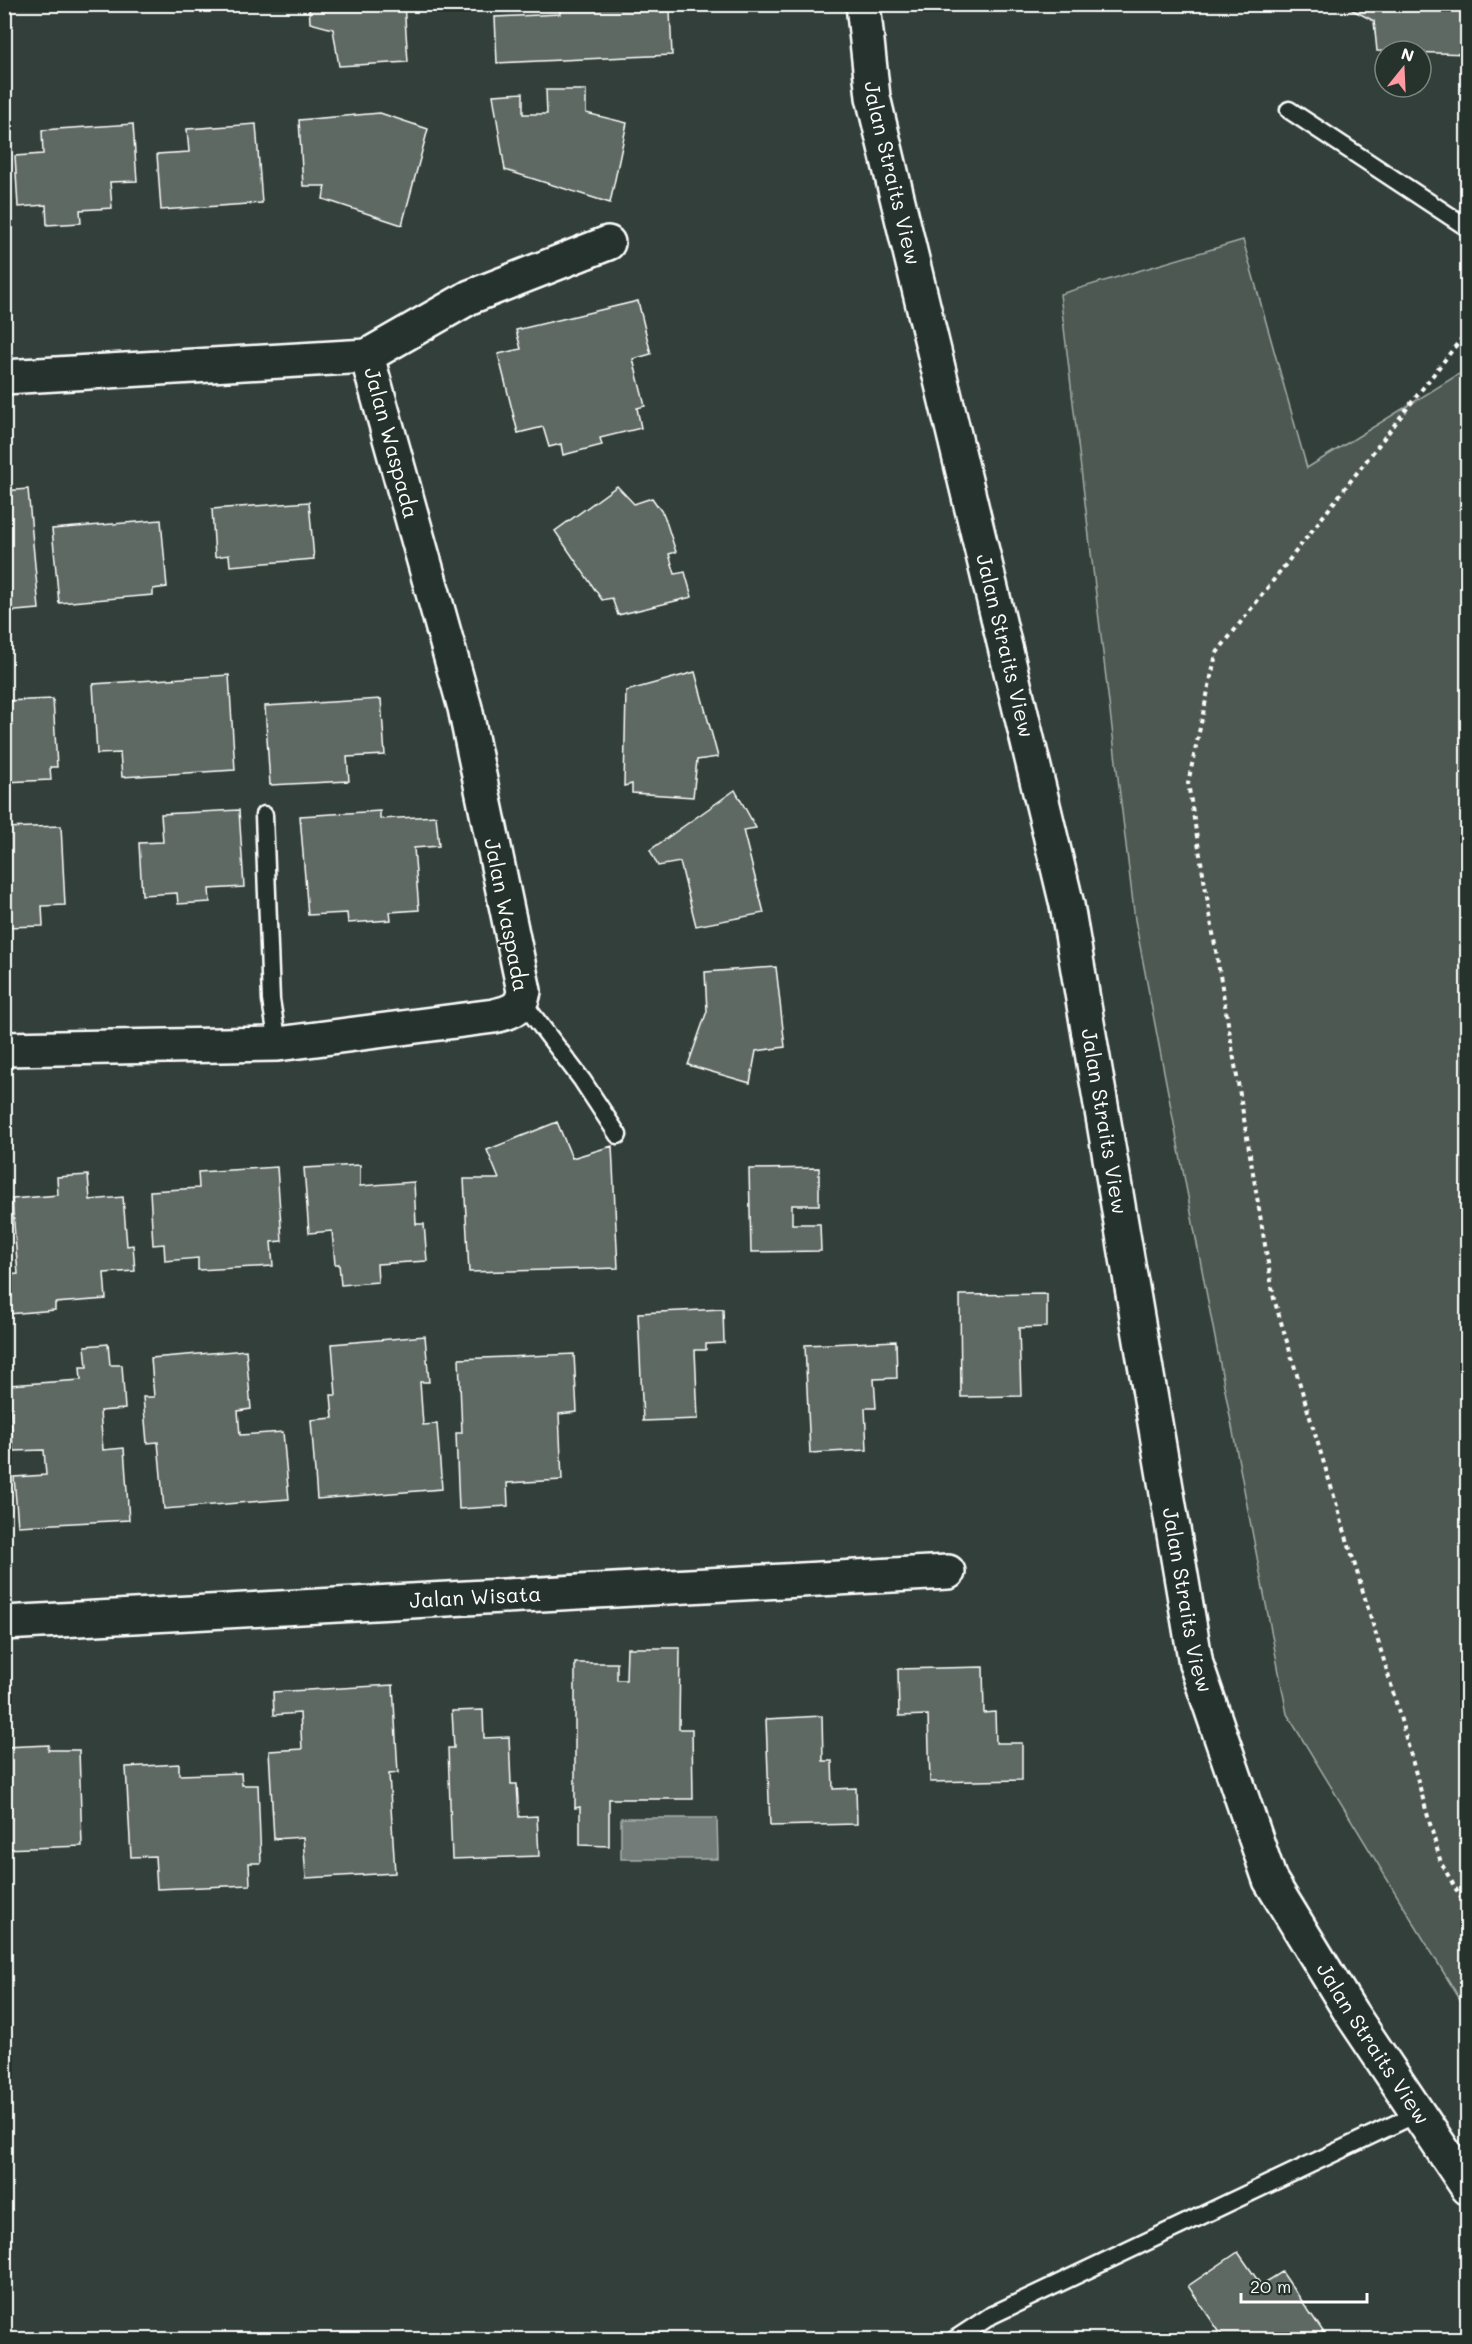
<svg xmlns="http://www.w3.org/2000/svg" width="1472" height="2344" font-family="Mali,sans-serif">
<rect width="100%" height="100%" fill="#333f3a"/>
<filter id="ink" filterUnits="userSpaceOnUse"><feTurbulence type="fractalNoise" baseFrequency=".0167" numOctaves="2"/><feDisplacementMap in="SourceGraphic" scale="12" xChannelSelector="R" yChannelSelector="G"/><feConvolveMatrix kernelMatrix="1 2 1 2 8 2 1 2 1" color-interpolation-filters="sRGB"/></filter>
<g filter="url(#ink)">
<path fill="#4d5853" stroke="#a6aca9" stroke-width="1.5" d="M 1243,240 L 1307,468 L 1467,369 L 1467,2011 L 1287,1714 L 1135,920 L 1060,294 Z"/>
<path fill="#737b78" stroke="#abb0ae" stroke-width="1.5" d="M 621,1818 L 717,1818 L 718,1859 L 621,1859 Z"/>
<path fill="#5f6964" stroke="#fff" stroke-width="1.5" d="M 309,4 L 404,4 L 408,62 L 339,66 L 333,29 L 310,23 Z
M 560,4 L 658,4 L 658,12 L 670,11 L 672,55 L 497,63 L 495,17 L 560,14 Z
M 1341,4 L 1468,4 L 1468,54 L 1377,51 L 1374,21 Z
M 546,90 L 586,90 L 586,113 L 627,123 L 610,203 L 505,170 L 493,95 L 523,93 L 523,114 L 547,114 Z
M 380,113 L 428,129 L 402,225 L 323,199 L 325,186 L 303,186 L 299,120 Z
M 133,124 L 137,181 L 110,182 L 112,208 L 80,210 L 81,223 L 47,225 L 46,205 L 18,207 L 15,156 L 43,154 L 42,130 Z
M 256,124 L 262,203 L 161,210 L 157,154 L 189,152 L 187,129 Z
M 638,301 L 651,354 L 633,359 L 645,406 L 637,408 L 641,428 L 600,438 L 602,445 L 563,455 L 561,444 L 549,447 L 543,427 L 518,433 L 498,354 L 521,349 L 516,330 Z
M 617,486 L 634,504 L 652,498 L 664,515 L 676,552 L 669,554 L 675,574 L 685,572 L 692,597 L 618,615 L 612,598 L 602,600 L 555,531 Z
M 28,489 L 39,609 L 4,612 L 4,491 Z
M 309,502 L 314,559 L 230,566 L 229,555 L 215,557 L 212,509 Z
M 161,520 L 167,587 L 153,589 L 153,595 L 59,603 L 52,529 Z
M 695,672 L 718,757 L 697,760 L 693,797 L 632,793 L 632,784 L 624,786 L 626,691 Z
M 229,675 L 235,770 L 122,777 L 120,753 L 97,754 L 93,684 Z
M 53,699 L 57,767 L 50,767 L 51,780 L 4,782 L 4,701 Z
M 381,699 L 385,755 L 347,757 L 349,781 L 270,785 L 265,706 Z
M 735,790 L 756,828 L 743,830 L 764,913 L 696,926 L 680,862 L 658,866 L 650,850 Z
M 239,810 L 244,887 L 209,889 L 210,902 L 178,904 L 177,893 L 142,895 L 139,843 L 163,842 L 161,814 Z
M 380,811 L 380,819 L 436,816 L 439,846 L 414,848 L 419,910 L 390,912 L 391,920 L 348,923 L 347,913 L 308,915 L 300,816 Z
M 61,826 L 65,905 L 42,906 L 43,926 L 4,927 L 4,828 Z
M 776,967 L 785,1047 L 756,1051 L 750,1083 L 688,1065 L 707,1011 L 705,972 Z
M 557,1122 L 572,1158 L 612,1146 L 618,1268 L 469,1272 L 464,1179 L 499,1179 L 487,1150 Z
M 360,1165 L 360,1186 L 414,1182 L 416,1224 L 424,1224 L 427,1261 L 377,1264 L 378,1282 L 341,1285 L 339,1264 L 335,1264 L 332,1231 L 309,1233 L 304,1168 Z
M 277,1167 L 282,1241 L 271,1242 L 273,1266 L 198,1270 L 198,1258 L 165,1261 L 164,1244 L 153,1245 L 150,1191 L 199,1188 L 198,1172 Z
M 819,1168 L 819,1205 L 792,1205 L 792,1224 L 820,1224 L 821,1251 L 751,1252 L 749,1169 Z
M 88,1175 L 90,1200 L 123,1197 L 127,1246 L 133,1245 L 135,1271 L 104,1273 L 106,1299 L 55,1303 L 55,1310 L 8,1314 L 5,1275 L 18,1274 L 12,1199 L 58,1195 L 57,1177 Z
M 1047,1294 L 1047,1327 L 1019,1328 L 1021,1396 L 961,1397 L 960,1295 Z
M 723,1309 L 724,1343 L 706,1344 L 706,1350 L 695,1350 L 698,1419 L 643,1421 L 638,1313 Z
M 425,1336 L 429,1382 L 420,1382 L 423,1425 L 437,1424 L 442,1489 L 317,1499 L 311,1420 L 333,1418 L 331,1395 L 336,1395 L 332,1344 Z
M 896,1341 L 897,1378 L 874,1379 L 876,1408 L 865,1408 L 867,1450 L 810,1453 L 805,1345 Z
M 108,1344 L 110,1365 L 122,1365 L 125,1409 L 100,1411 L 103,1450 L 124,1448 L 129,1520 L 18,1526 L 14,1477 L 46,1475 L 44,1450 L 13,1451 L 9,1385 L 81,1380 L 80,1367 L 87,1367 L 85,1346 Z
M 246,1350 L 251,1409 L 238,1411 L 240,1435 L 283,1432 L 289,1499 L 164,1509 L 158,1442 L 147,1443 L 143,1397 L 154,1397 L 151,1358 Z
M 574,1354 L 577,1412 L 559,1414 L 562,1480 L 507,1483 L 508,1506 L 459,1509 L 456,1433 L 462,1433 L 459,1359 Z
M 627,1648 L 680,1648 L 679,1729 L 692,1729 L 693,1799 L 609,1799 L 609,1846 L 580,1845 L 580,1807 L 575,1808 L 575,1663 L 617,1663 L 617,1680 L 626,1680 Z
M 983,1667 L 984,1713 L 995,1712 L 996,1743 L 1022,1743 L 1022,1780 L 930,1782 L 928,1715 L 899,1716 L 898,1669 Z
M 393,1685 L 398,1773 L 389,1774 L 395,1873 L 306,1878 L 303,1837 L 274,1839 L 269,1751 L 302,1749 L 300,1713 L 274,1715 L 273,1692 Z
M 483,1710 L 484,1738 L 509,1737 L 511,1784 L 517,1784 L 519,1817 L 537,1816 L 539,1856 L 452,1859 L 448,1748 L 454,1748 L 452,1711 Z
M 822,1716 L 823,1761 L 832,1761 L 833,1789 L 856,1788 L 857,1824 L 770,1826 L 766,1719 Z
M 49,1745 L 48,1750 L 79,1750 L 82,1846 L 4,1849 L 4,1747 Z
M 179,1764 L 179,1775 L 241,1773 L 242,1785 L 258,1785 L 261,1863 L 249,1863 L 250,1885 L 157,1889 L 155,1856 L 131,1857 L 126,1767 Z
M 1238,2252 L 1261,2285 L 1282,2272 L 1329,2340 L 1225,2340 L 1188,2286 Z"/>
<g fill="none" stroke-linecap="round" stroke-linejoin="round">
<g stroke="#fff" stroke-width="21">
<path id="service" d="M 1289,110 L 1468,228
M 264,815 L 271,1000 L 278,1044
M 522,1001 L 582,1080 L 618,1135
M 954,2340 L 992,2315 L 1416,2114"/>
</g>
<g stroke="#fff" stroke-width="38">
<g id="minor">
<path d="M 4,377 L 367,356 L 470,297 L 608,243"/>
<path d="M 4,1049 L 278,1044 L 494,1016 C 510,1012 521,1010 524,991 L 465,708 L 367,356"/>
<path id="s1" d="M 4,1623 L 948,1572"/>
</g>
</g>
<g stroke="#fff" stroke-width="38">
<g id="tertiary">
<path id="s2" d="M 863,4 L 873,97 L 1067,905 L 1196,1664 L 1270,1880 L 1351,2013 L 1468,2188"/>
</g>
</g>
<path stroke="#fff" stroke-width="4" stroke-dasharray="4.5 4.5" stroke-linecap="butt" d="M 1468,330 L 1216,654 L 1188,783 L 1274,1299 L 1388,1674 L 1441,1863 L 1468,1910"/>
<use href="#service" stroke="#26332d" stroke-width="16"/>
<use href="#minor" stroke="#26332d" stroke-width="33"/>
<use href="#tertiary" stroke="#26332d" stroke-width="33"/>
</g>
</g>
<g text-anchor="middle" stroke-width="5" stroke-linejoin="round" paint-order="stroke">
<g font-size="21" fill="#fff" stroke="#26332d">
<text dy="7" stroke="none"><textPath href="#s2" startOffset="172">Jalan Straits View</textPath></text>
<text transform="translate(391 443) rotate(75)" y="7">Jalan Waspada</text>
<text dy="7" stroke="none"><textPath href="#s2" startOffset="658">Jalan Straits View</textPath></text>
<text transform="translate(506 915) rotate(79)" y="7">Jalan Waspada</text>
<text dy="7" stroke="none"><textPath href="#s2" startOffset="1144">Jalan Straits View</textPath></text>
<text dy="7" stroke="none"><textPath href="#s1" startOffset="472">Jalan Wisata</textPath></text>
<text dy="7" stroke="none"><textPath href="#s2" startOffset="1630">Jalan Straits View</textPath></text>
<text dy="7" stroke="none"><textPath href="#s2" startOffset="2116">Jalan Straits View</textPath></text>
</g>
</g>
<rect width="1472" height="2344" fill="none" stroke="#26332d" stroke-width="24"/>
<rect x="12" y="12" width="1448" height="2320" fill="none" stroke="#fff" stroke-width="2" filter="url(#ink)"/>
<g transform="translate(1403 69) rotate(18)"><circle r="28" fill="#26332d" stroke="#7d8581" stroke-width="1.5"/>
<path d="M0-4.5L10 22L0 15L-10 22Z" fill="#ff9aa2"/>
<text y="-9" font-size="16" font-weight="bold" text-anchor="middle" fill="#ffffff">N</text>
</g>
<path d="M1241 2293v9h126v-9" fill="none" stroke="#ffffff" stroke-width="3"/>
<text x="1250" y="2293" font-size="18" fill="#ffffff" stroke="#26332d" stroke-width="4.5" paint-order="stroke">20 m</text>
</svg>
